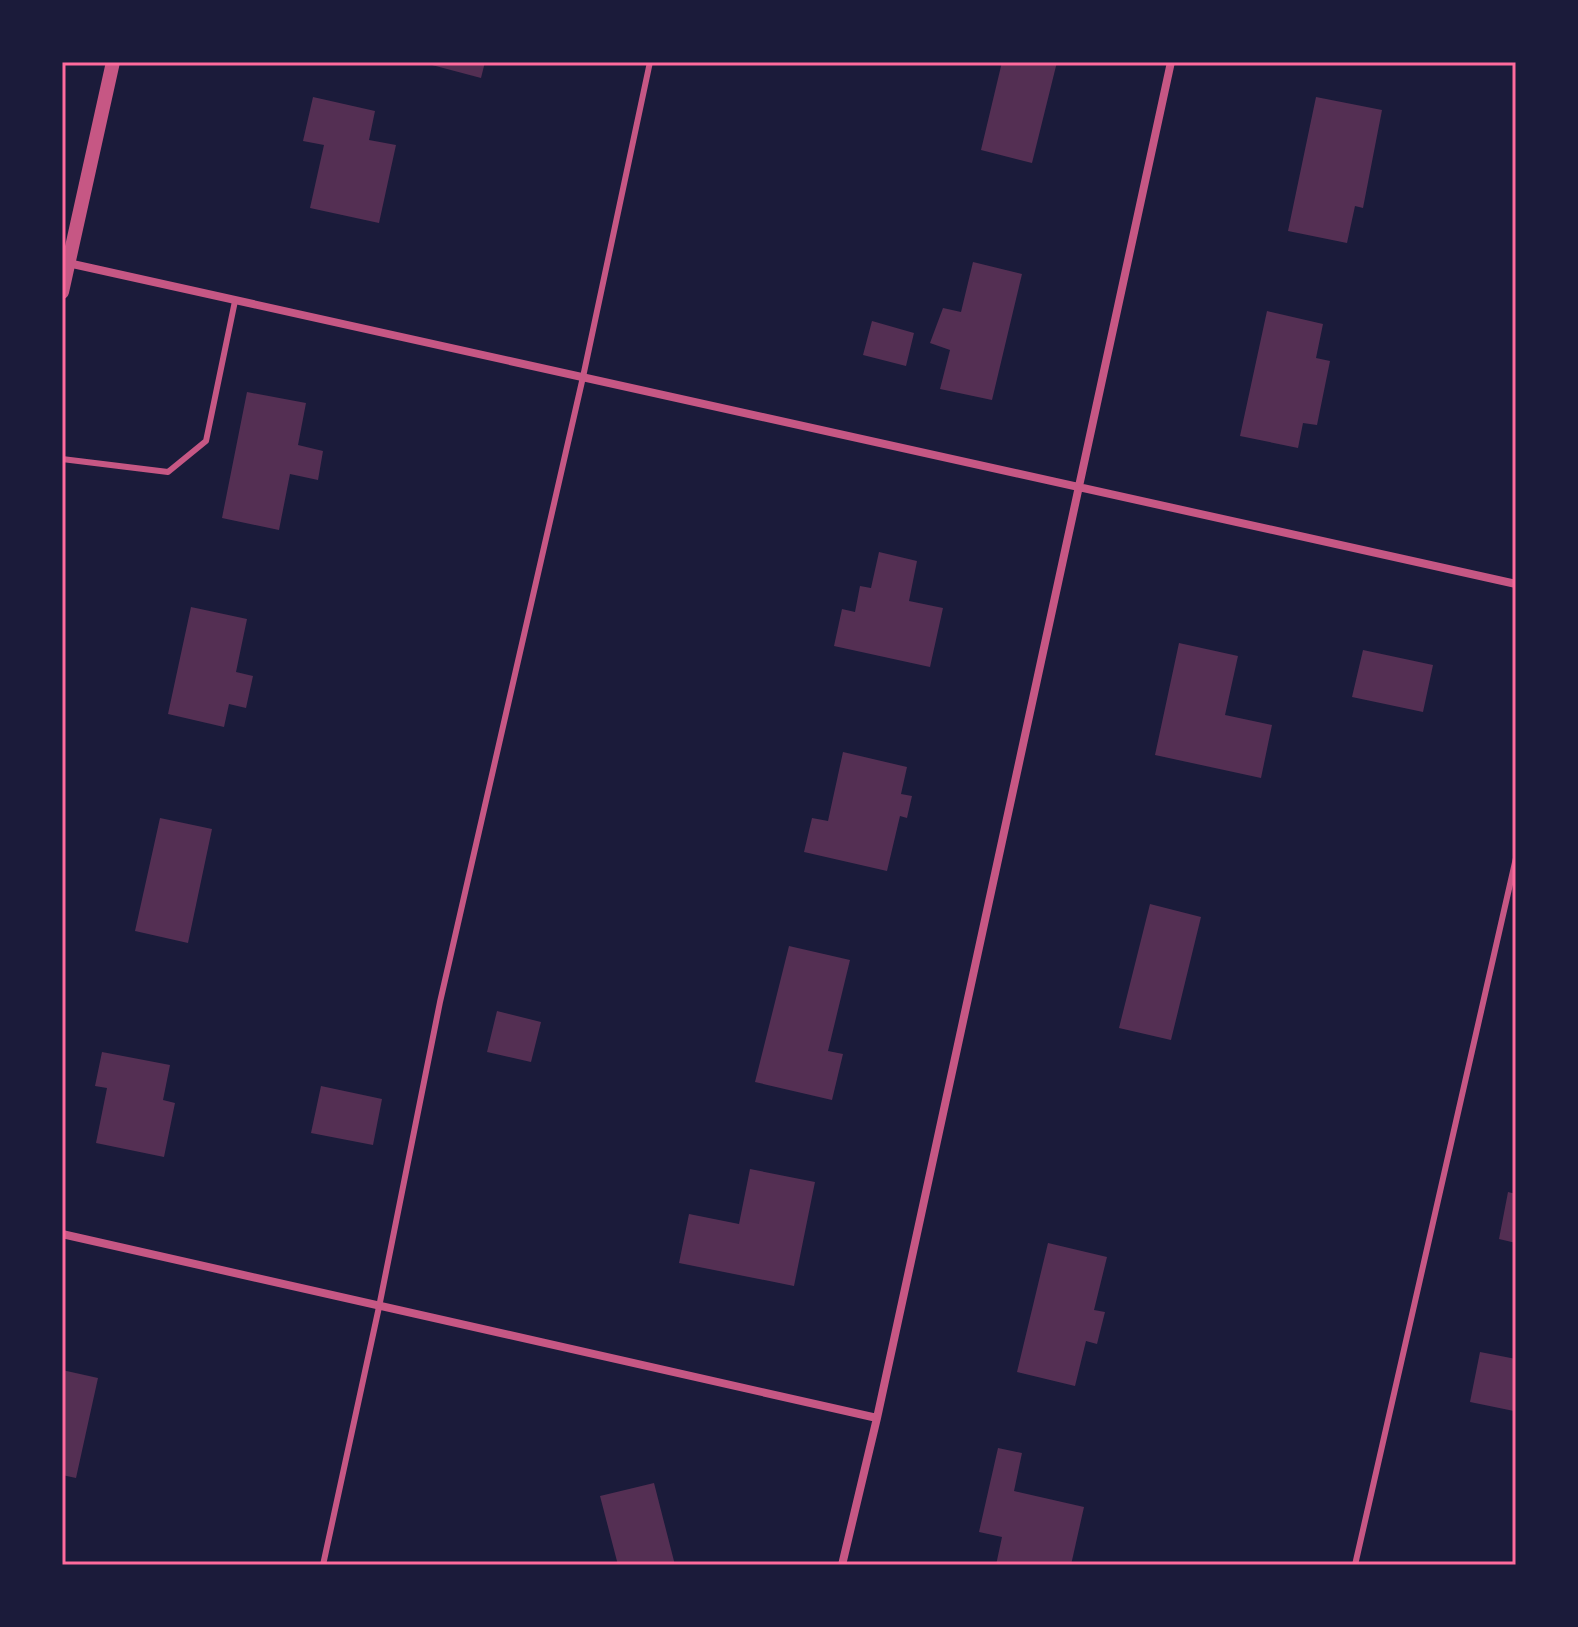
<svg xmlns="http://www.w3.org/2000/svg" width="1578" height="1627" font-family="Manrope,sans-serif">
<rect width="100%" height="100%" fill="#1b1b3a"/>
<path fill="#542f53" d="M 433,62 L 485,62 L 481,78 L 432,65 Z
M 1002,62 L 1057,62 L 1032,163 L 981,150 Z
M 313,97 L 375,111 L 369,140 L 396,145 L 379,223 L 310,208 L 324,145 L 303,141 Z
M 1316,97 L 1382,110 L 1363,208 L 1355,206 L 1347,243 L 1288,231 Z
M 973,262 L 1022,274 L 992,400 L 940,389 L 950,350 L 930,343 L 943,308 L 961,312 Z
M 1267,311 L 1323,324 L 1316,358 L 1330,361 L 1317,425 L 1303,423 L 1298,448 L 1240,436 Z
M 872,321 L 914,333 L 906,366 L 863,355 Z
M 247,392 L 306,403 L 298,445 L 323,451 L 318,480 L 290,474 L 279,530 L 222,518 Z
M 879,552 L 917,561 L 909,601 L 943,608 L 930,667 L 834,646 L 842,609 L 855,612 L 860,586 L 871,588 Z
M 191,607 L 247,619 L 236,672 L 253,676 L 246,708 L 229,704 L 224,727 L 168,714 Z
M 1179,643 L 1238,656 L 1225,715 L 1272,725 L 1261,778 L 1155,755 Z
M 1363,650 L 1433,665 L 1423,712 L 1352,697 Z
M 843,752 L 907,767 L 901,794 L 912,796 L 907,818 L 900,816 L 887,871 L 804,852 L 812,818 L 828,821 Z
M 160,818 L 212,829 L 188,943 L 135,931 Z
M 1150,904 L 1201,917 L 1171,1040 L 1119,1028 Z
M 789,946 L 850,960 L 828,1051 L 843,1054 L 832,1100 L 755,1082 Z
M 497,1011 L 541,1022 L 531,1062 L 487,1052 Z
M 102,1052 L 170,1065 L 163,1100 L 175,1103 L 164,1157 L 96,1143 L 107,1088 L 95,1086 Z
M 321,1086 L 382,1099 L 373,1145 L 311,1133 Z
M 750,1169 L 815,1182 L 794,1286 L 679,1263 L 689,1214 L 739,1224 Z
M 1508,1192 L 1516,1194 L 1516,1243 L 1499,1239 Z
M 1048,1243 L 1107,1257 L 1094,1310 L 1105,1312 L 1097,1344 L 1086,1341 L 1075,1386 L 1017,1372 Z
M 1480,1352 L 1516,1359 L 1514,1411 L 1470,1402 Z
M 62,1370 L 98,1378 L 76,1478 L 62,1475 Z
M 998,1448 L 1022,1453 L 1014,1491 L 1084,1507 L 1071,1565 L 996,1565 L 1002,1537 L 979,1532 Z
M 654,1483 L 675,1565 L 618,1565 L 600,1496 Z"/>
<g fill="none" stroke-linecap="round" stroke-linejoin="round">
<path stroke="#c65784" stroke-width="6" d="M 62,459 L 168,472 L 206,441 L 235,301
M 323,1565 L 379,1307 L 440,1002 L 583,377 L 650,62
M 1355,1565 L 1516,858"/>
<path stroke="#c65784" stroke-width="8" d="M 68,263 L 1516,584
M 62,1234 L 877,1418
M 842,1565 L 877,1418 L 1171,62"/>
<path stroke="#c65784" stroke-width="14" d="M 62,292 L 113,62"/>
</g>
<rect width="1578" height="1627" fill="none" stroke="#1b1b3a" stroke-width="128"/>
<rect x="64" y="64" width="1450" height="1499" fill="none" stroke="#ff6b9d" stroke-width="3"/>
</svg>
